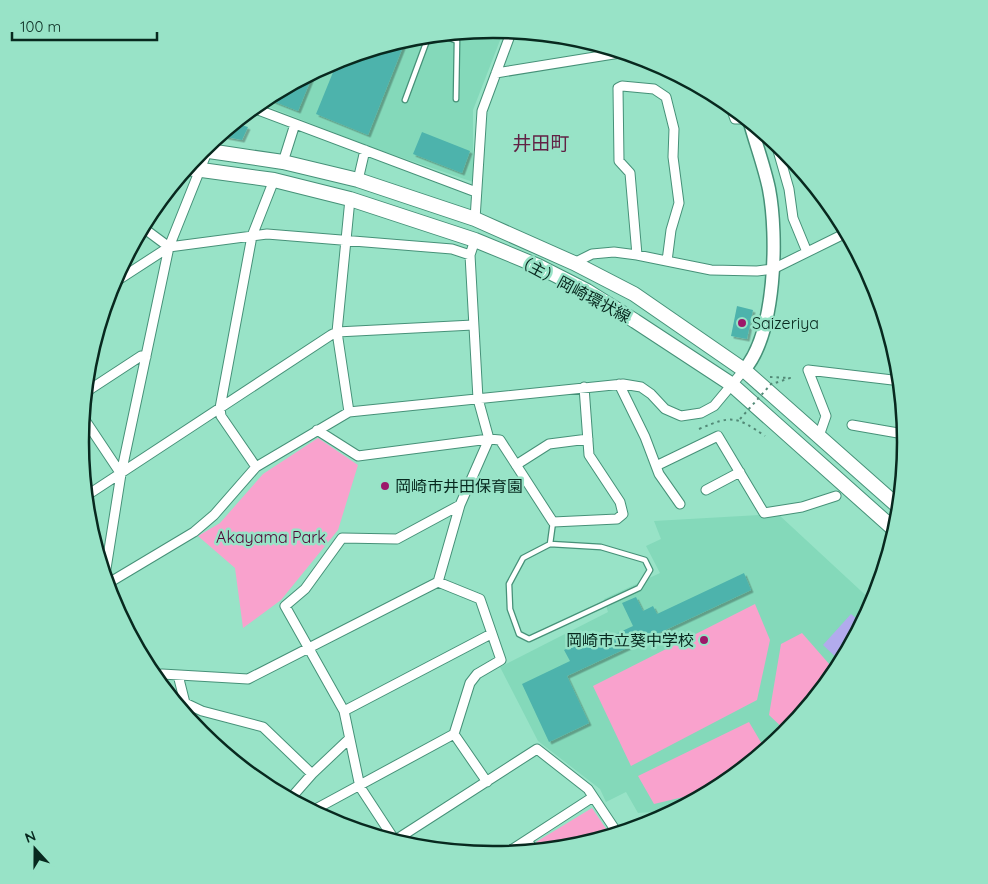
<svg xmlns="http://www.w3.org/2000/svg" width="988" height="884" font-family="Quicksand,'Noto Sans JP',sans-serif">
<defs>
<filter id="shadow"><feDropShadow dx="2.5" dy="2.5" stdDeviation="0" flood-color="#0004"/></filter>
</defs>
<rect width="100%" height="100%" fill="#98e3c7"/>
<path fill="#84d9ba" d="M 494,29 L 504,30 L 473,110 L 473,182 L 368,146 L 259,103 L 336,60 L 414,37 Z
M 778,514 L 874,603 L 837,672 L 786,734 L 723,786 L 677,810 L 638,813 L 626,792 L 606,802 L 600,789 L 538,741 L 500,667 L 608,612 L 604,599 L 660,573 L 646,546 L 661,539 L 654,521 Z"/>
<path fill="#f9a2cd" d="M 318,438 L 358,465 L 338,530 L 281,600 L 243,628 L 235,568 L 198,536 L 220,523 L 263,474 Z
M 755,604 L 770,640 L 757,700 L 631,766 L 593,686 Z
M 802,633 L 837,673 L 788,733 L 769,715 L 781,644 Z
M 749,722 L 766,751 L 717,789 L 654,804 L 638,776 Z
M 592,808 L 611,836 L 574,847 L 542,851 L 536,842 Z"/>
<path fill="#b2abed" d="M 851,614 L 863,624 L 842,663 L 823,645 Z"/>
<path fill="#4eb3ac" filter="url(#shadow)" d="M 406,39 L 368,135 L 316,114 L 338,60 Z
M 314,72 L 298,111 L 265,98 Z
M 235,123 L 248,127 L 242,140 L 226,137 L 223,132 Z
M 422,132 L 470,151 L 462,173 L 413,154 Z
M 737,306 L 753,310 L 747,339 L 731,336 Z
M 744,573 L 751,590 L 567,676 L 589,723 L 549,742 L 522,684 L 570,661 L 564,650 L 591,637 L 594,644 L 633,626 L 622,603 L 636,597 L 643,611 L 653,606 L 657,614 Z"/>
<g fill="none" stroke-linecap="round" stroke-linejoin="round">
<g stroke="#469178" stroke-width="7">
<path id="lane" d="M 440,34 L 457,41 L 456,99
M 405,100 L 429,35
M 550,544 L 523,558 L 509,584 L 510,609 L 519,634 L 529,639 L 639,588 L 650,570 L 645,560 L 601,547 L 550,544 L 553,522"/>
</g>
<g stroke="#469178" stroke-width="11">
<path id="street" d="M 496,73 L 626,52
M 729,102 L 735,119 L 748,119
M 253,108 L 476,192
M 772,138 L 777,147 L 789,189 L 793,218 L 807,252
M 283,162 L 295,124
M 358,180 L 365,150
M 475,219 L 482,111 L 512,30
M 142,227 L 169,247
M 637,255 L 630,173 L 619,161 L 618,88 L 622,86 L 654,89 L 666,97 L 674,129 L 673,157 L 679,203 L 671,230 L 667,261
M 574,263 L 592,254 L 614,252 L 637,255 L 711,270 L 757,271 L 773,269 L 848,232
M 112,284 L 169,247 L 267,234 L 452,249 L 470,255
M 619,384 L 645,437 L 659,474 L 680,504
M 86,392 L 141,356 L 146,357
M 349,412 L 337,332 L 350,199
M 83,417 L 121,474
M 852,425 L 898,433 L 907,437
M 317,430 L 358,456 L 489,439 L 500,440 L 553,522 L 617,519 L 623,514 L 620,502 L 589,455 L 584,387
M 819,436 L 826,416 L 808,370 L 901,381
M 516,465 L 549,444 L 588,439
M 656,466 L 718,436 L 764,513 L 802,507 L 836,496
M 256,467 L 221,416 L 220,408 L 252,236 L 274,180
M 706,490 L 740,472
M 86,496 L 331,335 L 337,332 L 473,325
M 105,575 L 121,474 L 169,247 L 211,142
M 107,584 L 194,532 L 214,515 L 256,467 L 349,412 L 623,384 L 641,387 L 651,394 L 665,409 L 681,416 L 701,413 L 714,406 L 744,370
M 162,674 L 248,679 L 438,582 L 460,505 L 489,439 L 478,399 L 470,255 L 475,240
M 178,675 L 185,703 L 181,709
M 185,703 L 202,711 L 263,727 L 312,774
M 344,711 L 491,634
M 454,734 L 487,782
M 290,799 L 312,774 L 349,739
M 312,811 L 454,734 L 470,683 L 477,674 L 501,660 L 480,599 L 438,582
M 527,840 L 534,851
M 394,841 L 537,749 L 588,789 L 618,834
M 396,842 L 360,787 L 344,711 L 285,606 L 305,589 L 342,538 L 397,539 L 460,505
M 505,854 L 593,797"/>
</g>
<g stroke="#469178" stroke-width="15">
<path id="secondary" d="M 744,370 C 776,333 778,236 769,189 C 764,165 755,142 749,119"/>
</g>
<g stroke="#469178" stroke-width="16">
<path id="primary" d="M 202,150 L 283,162 L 358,180 L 475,219 L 574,263 L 634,294 L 744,370 L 901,509
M 187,168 L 274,180 L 350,199 L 475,240 L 538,266 L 587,291 L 635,321 L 731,384 L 897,532"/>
</g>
<path stroke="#528976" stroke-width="2" stroke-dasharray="2.5 4" stroke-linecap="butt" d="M 770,377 L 790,378 L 775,383
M 699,429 C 732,415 736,416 765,436"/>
<use href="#lane" stroke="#fff" stroke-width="4.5"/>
<use href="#street" stroke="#fff" stroke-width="9"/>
<use href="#secondary" stroke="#fff" stroke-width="12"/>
<use href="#primary" stroke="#fff" stroke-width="14"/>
<path stroke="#528976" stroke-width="2" stroke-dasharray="2.5 4" stroke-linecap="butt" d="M 740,419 L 772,383"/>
</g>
<g fill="#9c186a" stroke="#98e3c7" stroke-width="2">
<circle cx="742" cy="323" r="5"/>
<circle cx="385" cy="486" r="5"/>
<circle cx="704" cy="640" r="5"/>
</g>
<g text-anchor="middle" stroke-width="5" stroke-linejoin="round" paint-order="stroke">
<g font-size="16" fill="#08291f" stroke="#98e3c7">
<text transform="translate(573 288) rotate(28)" y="6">（主）岡崎環状線</text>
</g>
<g font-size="16" fill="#08291f" stroke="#98e3c7" text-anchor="start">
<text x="752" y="329">Saizeriya</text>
<text x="395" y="492">岡崎市井田保育園</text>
<text x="694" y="646" text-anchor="end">岡崎市立葵中学校</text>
</g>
<g font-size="16" fill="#500735" stroke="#98e3c7">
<text x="271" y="543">Akayama Park</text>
</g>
<g font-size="19" fill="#612245" stroke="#98e3c7">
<text x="541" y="150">井田町</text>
</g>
</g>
<path d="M0 0H988V884H0ZM89 442a404 404 0 1 1 808 0a404 404 0 1 1-808 0Z" fill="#98e3c7" fill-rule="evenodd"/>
<path fill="none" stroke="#08291f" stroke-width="2.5" d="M89 442a404 404 0 1 1 808 0a404 404 0 1 1-808 0Z"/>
<g transform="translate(35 849) rotate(339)" stroke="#98e3c7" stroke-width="4" paint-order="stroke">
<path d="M0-4L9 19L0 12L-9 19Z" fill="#08291f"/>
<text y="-8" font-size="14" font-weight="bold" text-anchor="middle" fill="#08291f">N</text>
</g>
<path d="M12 32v8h145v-8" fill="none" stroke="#08291f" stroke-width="2.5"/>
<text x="20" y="32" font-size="15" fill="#08291f" stroke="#98e3c7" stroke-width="4" paint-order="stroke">100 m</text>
</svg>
